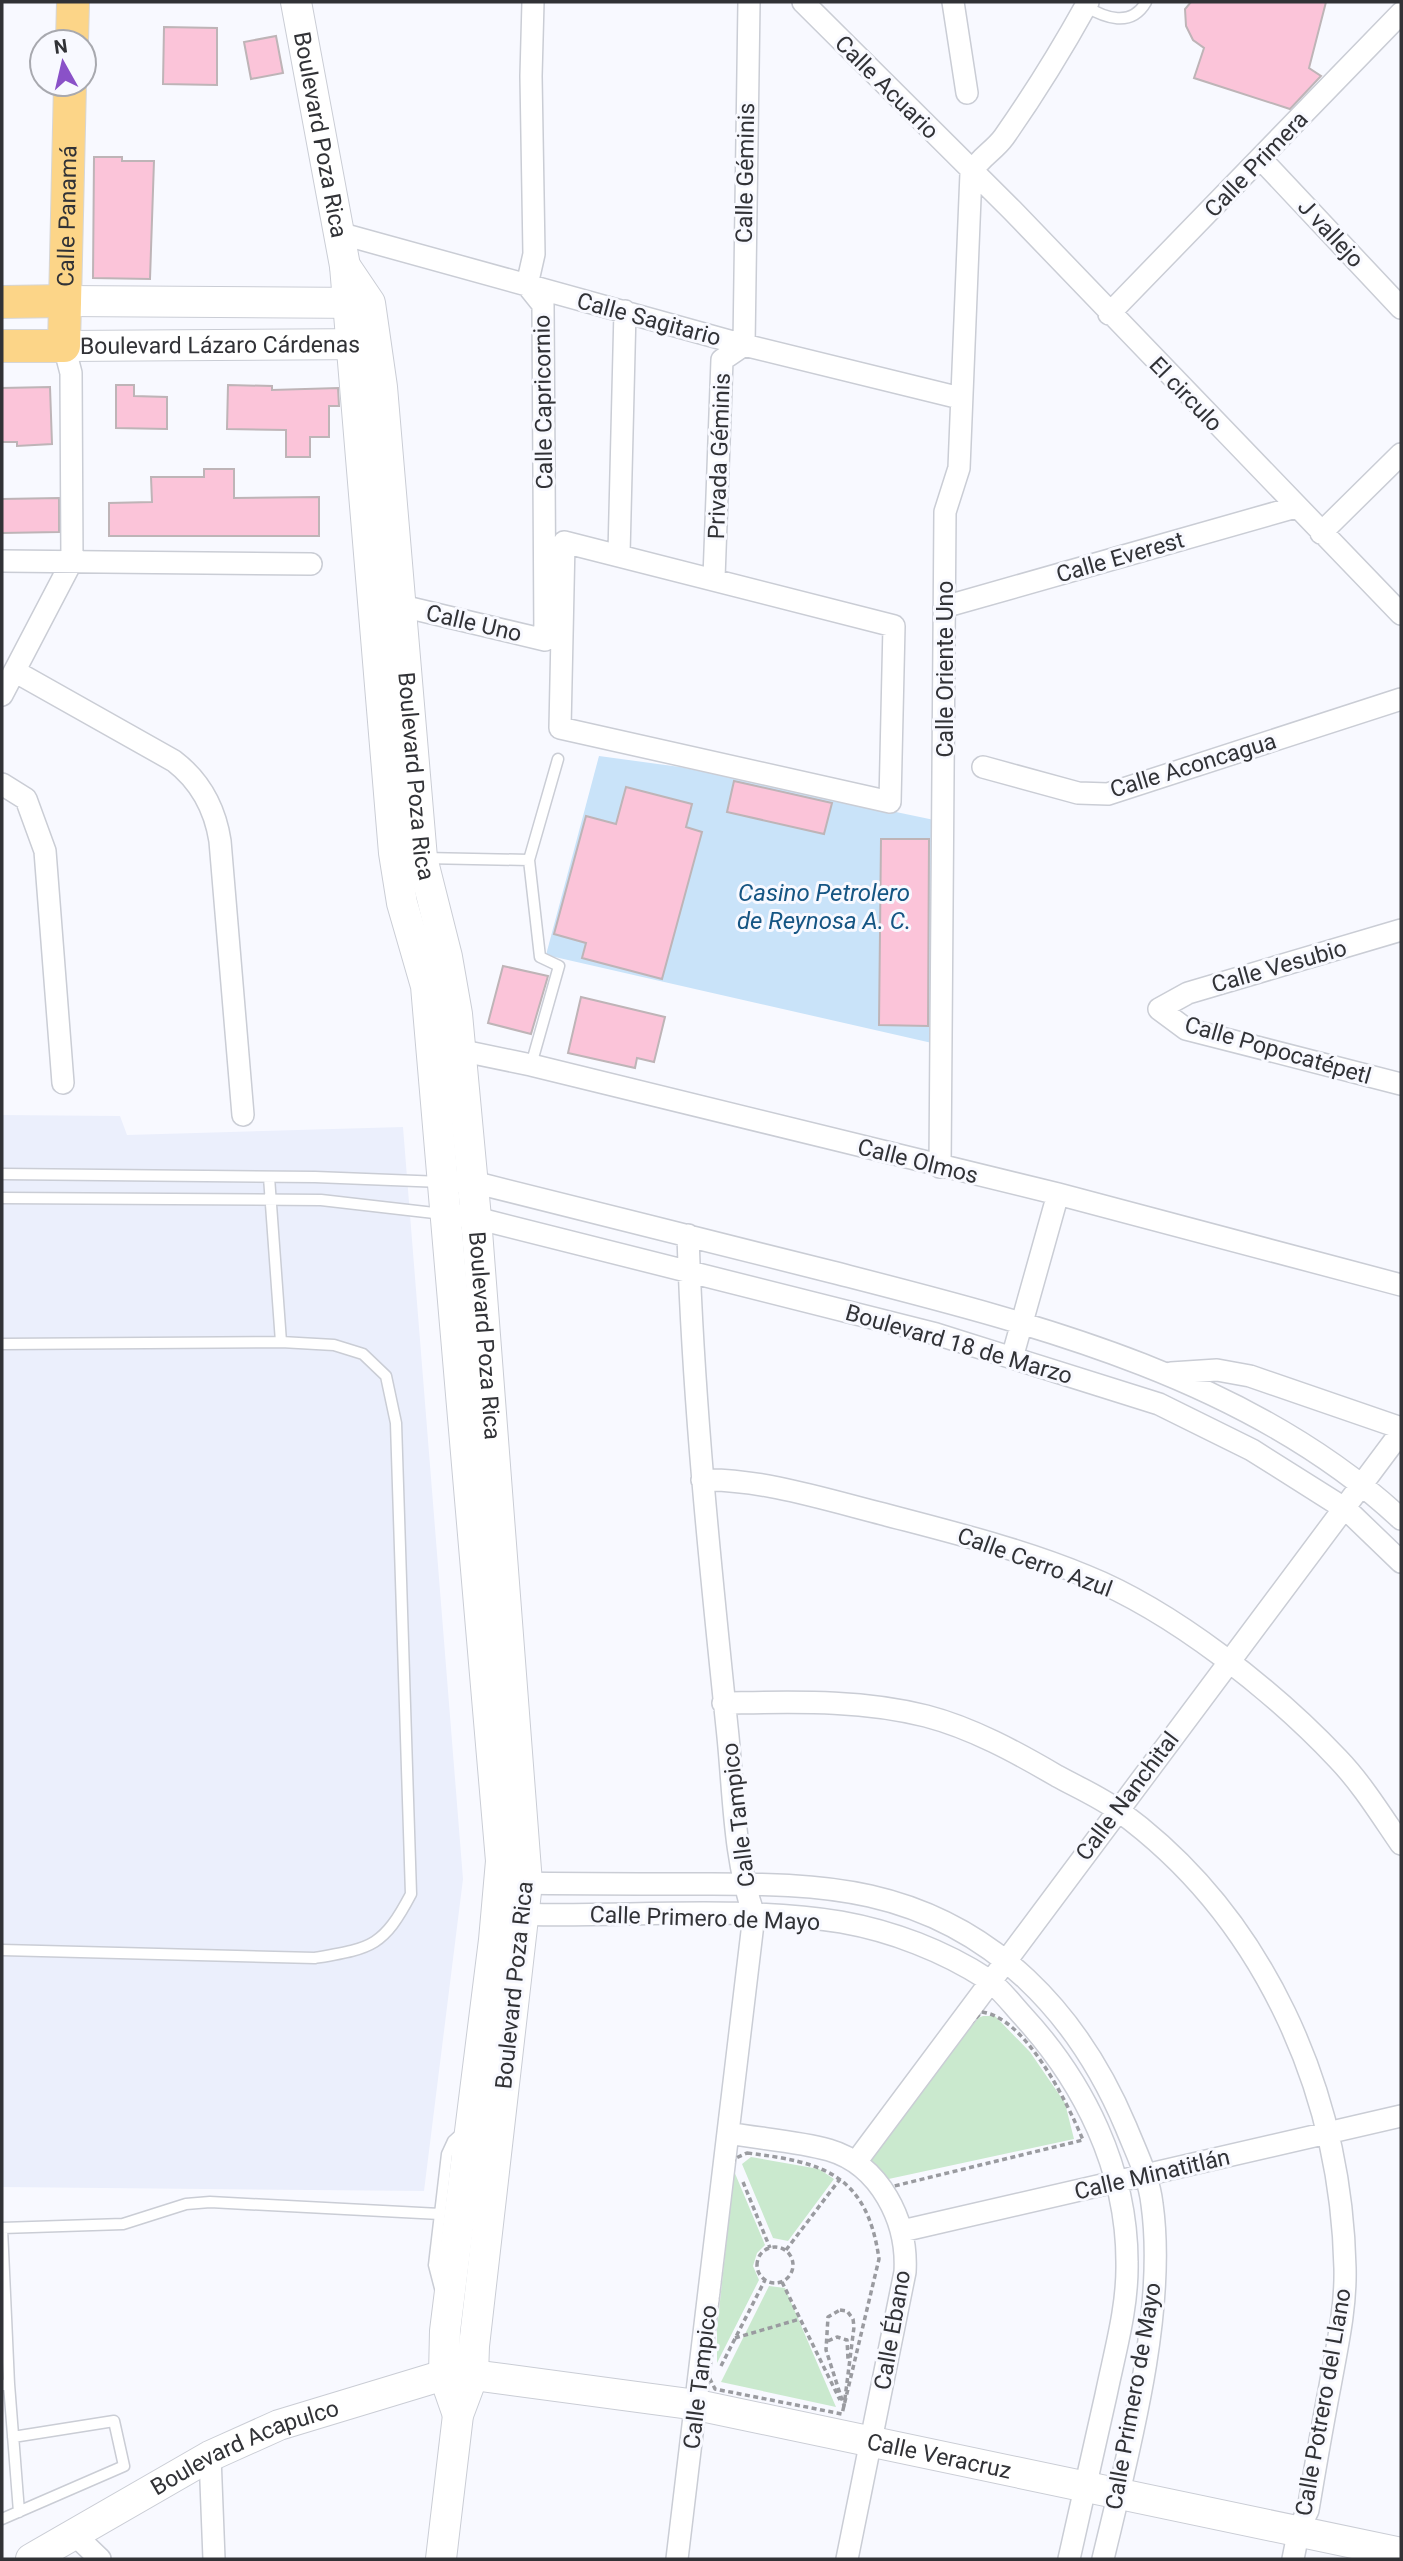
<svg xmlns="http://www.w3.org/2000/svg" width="1403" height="2561" font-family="Roboto,sans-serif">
<rect width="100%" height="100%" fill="#f8f9ff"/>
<path fill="#ebeffc" d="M 2,1115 L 120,1116 L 127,1135 L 403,1127 L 463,1879 L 424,2191 L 2,2187 Z"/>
<path fill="#cae9ce" d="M 983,2016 L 995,2016 L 1030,2052 L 1065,2103 L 1074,2139 L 884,2180 L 869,2157 L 975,2019 Z
M 751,2157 L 819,2169 L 834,2179 L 788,2241 L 773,2238 L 742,2164 Z
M 734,2171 L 765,2245 L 757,2253 L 753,2266 L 759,2280 L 717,2363 L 717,2329 Z
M 769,2286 L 785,2288 L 836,2407 L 721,2382 Z"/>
<path fill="#c9e3f9" d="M 599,756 L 680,767 L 939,821 L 932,1043 L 546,955 Z"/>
<path fill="#fbc4d9" stroke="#beb4b7" stroke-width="2" d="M 1191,2 L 1326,2 L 1309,68 L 1321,76 L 1290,109 L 1194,78 L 1204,48 L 1193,40 L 1186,26 L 1185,9 Z
M 164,27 L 217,28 L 217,85 L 163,84 Z
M 276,36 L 283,73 L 251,79 L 244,42 Z
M 94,157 L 122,157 L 122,161 L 154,161 L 150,279 L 93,278 Z
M 116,385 L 134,385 L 134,396 L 167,397 L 167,429 L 116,428 Z
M 228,385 L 272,386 L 272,390 L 338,388 L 339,406 L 329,406 L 329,437 L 310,437 L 310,457 L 286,457 L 286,430 L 227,429 Z
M 50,387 L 52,444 L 17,446 L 17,442 L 2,442 L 2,388 Z
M 204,469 L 234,469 L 234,498 L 319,497 L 319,536 L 109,536 L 109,503 L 152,502 L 151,477 L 204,477 Z
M 59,498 L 59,532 L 2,533 L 2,499 Z
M 734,781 L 832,803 L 824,834 L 727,812 Z
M 626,787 L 692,804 L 686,827 L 702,832 L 662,979 L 582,958 L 586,943 L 554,934 L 586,816 L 616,824 Z
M 881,839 L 929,839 L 928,1026 L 879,1025 Z
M 503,966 L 548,976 L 531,1034 L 488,1023 Z
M 581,997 L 665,1017 L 654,1062 L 637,1058 L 635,1068 L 568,1053 Z"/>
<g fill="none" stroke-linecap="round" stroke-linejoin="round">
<g stroke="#cacdd5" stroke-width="13">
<path id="lane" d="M 1085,6 C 1105,18 1131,28 1146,2
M 424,858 L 529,860 L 558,759
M 529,860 L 540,957 L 559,966 L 531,1065
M 2,1174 L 315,1177 L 442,1182
M 269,1177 L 281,1342
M 2,1198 L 321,1200 L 443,1214
M 2,1344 L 281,1342 L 334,1345 L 363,1354 L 386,1376 L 396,1423 L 411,1894 C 383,1947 372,1948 315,1958 L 2,1950
M 441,2292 L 434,2265 L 447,2154 L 453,2141 L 464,2131
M 9,2384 L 19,2512
M 2,2385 L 9,2384 L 2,2228 L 123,2224 L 186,2204 L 210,2202 L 440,2214
M 2,2519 L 124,2466 L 114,2421 L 13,2437"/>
</g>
<g stroke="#cacdd5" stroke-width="24">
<path id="street" d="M 803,2 L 1012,210 L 1401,614
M 953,2 L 967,93
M 1261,159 L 1401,308
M 339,233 L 744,345 L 960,398
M 1109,314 L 1401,13
M 1321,533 L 1401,454
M 564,542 L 894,626 L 890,802 L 560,728 Z
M 619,554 L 625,311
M 2,561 L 311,564
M 714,578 L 722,360 L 744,345 L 749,2
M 402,606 L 545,640 L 543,305 L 527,285 L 534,254 L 531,76 L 533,2
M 944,607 L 1296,507
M 16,672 L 174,761 C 200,781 215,809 220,841 L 243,1115
M 2,695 L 72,561 L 71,373 L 64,346
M 983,767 L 1078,793 L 1108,794 L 1401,699
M 2,784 L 26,799 L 45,851 L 63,1083
M 1401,930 L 1188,993 L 1159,1009 L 1186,1029 L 1401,1084
M 449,1048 L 531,1065 L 1058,1194 L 1401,1285
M 940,1167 L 945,512 L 959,468 L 971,173 C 980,157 994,151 1004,137 C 1035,93 1062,49 1088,2
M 462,1182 L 473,1182 C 593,1212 712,1242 832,1272 C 1030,1323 1248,1376 1401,1519
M 447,1214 L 476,1218 L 936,1334 L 1159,1404 L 1252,1450 L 1347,1510 L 1401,1562
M 1012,1358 L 1058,1194
M 1171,1373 L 1217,1370 L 1250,1376 L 1401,1428
M 702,1480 C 758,1478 828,1500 883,1514 C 951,1532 1021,1549 1086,1576 C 1173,1611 1274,1691 1338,1759 C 1362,1784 1381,1815 1401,1844
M 723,1703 C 791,1702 860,1699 926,1716 C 972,1728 1016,1752 1057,1776 C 1077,1787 1100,1797 1119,1811 C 1264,1917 1341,2091 1345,2268 C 1346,2308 1337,2347 1330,2386 C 1322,2427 1315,2469 1308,2510 L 1299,2529 L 1293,2559
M 516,1883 C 576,1884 636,1884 696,1884 C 753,1884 813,1883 870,1896 C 994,1924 1078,2013 1126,2127 C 1136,2152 1149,2177 1152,2204 C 1167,2311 1128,2454 1103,2559
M 510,1914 C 619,1918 732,1905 841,1922 C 892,1931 944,1951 987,1979 C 1000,1988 1011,2003 1022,2015 C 1084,2082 1127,2169 1127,2262 C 1128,2307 1115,2351 1106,2395 C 1094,2450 1081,2504 1069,2559
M 728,2133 C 761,2139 797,2141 829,2150 C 880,2165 908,2221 905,2272 L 847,2559
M 856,2162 L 1401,1432
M 902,2231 L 1401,2116
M 210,2456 L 214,2559
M 74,2534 L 100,2559
M 677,2559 L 754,1915 C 733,1856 734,1790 727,1727 C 710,1564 693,1400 688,1235"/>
</g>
<g stroke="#cacdd5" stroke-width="32">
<g id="secondary">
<path id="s1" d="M 296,2 L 345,266 L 394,853 L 402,903 L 426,986 L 501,1861 L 494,1940 L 445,2331 L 444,2375 L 458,2415"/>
<path id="s2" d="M 345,266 L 370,303 L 382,387 L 422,858 L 447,957 L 457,1014 L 476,1218 L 527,1883 L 474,2346 L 473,2375 L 458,2415 L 441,2559"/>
<path d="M 65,301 L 366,303"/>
<path id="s3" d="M 64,346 L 371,344"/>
<path id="s4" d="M 31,2559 L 210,2456 L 279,2425 L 444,2375 L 473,2375 L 697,2405 L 1401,2553"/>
</g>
</g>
<g stroke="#d6d6d7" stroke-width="34">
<g id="primary">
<path d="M 72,42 L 73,2"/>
<path d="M 2,302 L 65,301"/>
<path id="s5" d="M 2,346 L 64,346 L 70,84"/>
</g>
</g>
<path stroke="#9a9ba0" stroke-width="3.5" stroke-dasharray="5 3.5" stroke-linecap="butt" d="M 982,2012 C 1026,2018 1067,2102 1083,2140 L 886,2188 L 865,2158 L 961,2032 Z
M 747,2153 C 823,2162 867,2174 879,2259 L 842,2414 L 715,2389 L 709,2377 L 729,2180 L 734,2159 Z
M 743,2182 L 770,2248
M757 2265a18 18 0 1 1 36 0a18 18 0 1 1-36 0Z
M 786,2250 L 840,2179
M 782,2282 L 840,2400
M 840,2310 L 847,2311 L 853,2319 L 854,2327 L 844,2406 L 826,2350 L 828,2317 Z
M 735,2338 L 800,2319
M 828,2341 L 837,2337 L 847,2340 L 848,2359
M 721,2366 L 765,2280"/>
<use href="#lane" stroke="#fff" stroke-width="10"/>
<use href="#street" stroke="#fff" stroke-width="21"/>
<use href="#secondary" stroke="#fff" stroke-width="30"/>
<use href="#primary" stroke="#fcd588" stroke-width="32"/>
</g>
<g text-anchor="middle" stroke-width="6" stroke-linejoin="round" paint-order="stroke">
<g font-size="23" fill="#313236" stroke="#f8f9ff">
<text transform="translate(887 87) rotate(45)" y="8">Calle Acuario</text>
<text dy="8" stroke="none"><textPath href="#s1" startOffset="135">Boulevard Poza Rica</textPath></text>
<text transform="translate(1256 164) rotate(-46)" y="8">Calle Primera</text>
<text transform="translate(745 173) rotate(-89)" y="8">Calle Géminis</text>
<text dy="8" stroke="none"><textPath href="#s5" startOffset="192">Calle Panamá</textPath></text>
<text transform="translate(1331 233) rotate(47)" y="8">J vallejo</text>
<text transform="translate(649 319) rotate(15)" y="8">Calle Sagitario</text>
<text dy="8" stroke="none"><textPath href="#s3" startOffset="156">Boulevard Lázaro Cárdenas</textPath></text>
<text transform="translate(1186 394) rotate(46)" y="8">El circulo</text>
<text transform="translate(543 402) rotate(-91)" y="8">Calle Capricornio</text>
<text transform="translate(719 456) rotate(-88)" y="8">Privada Géminis</text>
<text transform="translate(1120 557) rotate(-16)" y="8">Calle Everest</text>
<text transform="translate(474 623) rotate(13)" y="8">Calle Uno</text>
<text transform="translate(945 669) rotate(-90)" y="8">Calle Oriente Uno</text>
<text transform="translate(1193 765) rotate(-17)" y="8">Calle Aconcagua</text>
<text dy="8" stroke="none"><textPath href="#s2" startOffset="520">Boulevard Poza Rica</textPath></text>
<text transform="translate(1279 966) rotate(-16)" y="8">Calle Vesubio</text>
<text transform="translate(1278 1050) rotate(16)" y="8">Calle Popocatépetl</text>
<text transform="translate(918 1161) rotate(14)" y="8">Calle Olmos</text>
<text dy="8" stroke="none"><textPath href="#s2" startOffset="1085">Boulevard Poza Rica</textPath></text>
<text transform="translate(959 1344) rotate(16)" y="8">Boulevard 18 de Marzo</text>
<text transform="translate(1035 1562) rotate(20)" y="8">Calle Cerro Azul</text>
<text transform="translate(1127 1796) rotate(-53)" y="8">Calle Nanchital</text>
<text transform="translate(738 1815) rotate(-97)" y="8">Calle Tampico</text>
<text transform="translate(705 1918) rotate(2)" y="8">Calle Primero de Mayo</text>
<text transform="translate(514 1985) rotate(-84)" y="8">Boulevard Poza Rica</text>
<text transform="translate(1152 2174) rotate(-13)" y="8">Calle Minatitlán</text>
<text transform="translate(892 2330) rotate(-80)" y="8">Calle Ébano</text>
<text transform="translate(700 2377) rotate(-83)" y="8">Calle Tampico</text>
<text transform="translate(1133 2396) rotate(-80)" y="8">Calle Primero de Mayo</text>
<text transform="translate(1323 2402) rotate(-80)" y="8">Calle Potrero del Llano</text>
<text dy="8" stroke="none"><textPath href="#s4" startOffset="242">Boulevard Acapulco</textPath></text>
<text dy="8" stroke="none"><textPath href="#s4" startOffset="957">Calle Veracruz</textPath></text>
</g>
<g font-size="24" font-style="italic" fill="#155583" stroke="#f8f9ff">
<text x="824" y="901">Casino Petrolero<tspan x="824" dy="28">de Reynosa A. C.</tspan></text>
</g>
</g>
<rect width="1403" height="2561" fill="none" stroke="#313236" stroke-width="7"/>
<g transform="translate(63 63) rotate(352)"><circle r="33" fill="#f8f9ff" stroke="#a8a9af" stroke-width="2"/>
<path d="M0-5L12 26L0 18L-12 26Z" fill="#8a51c8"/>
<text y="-10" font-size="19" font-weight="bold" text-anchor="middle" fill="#313236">N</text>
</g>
</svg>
